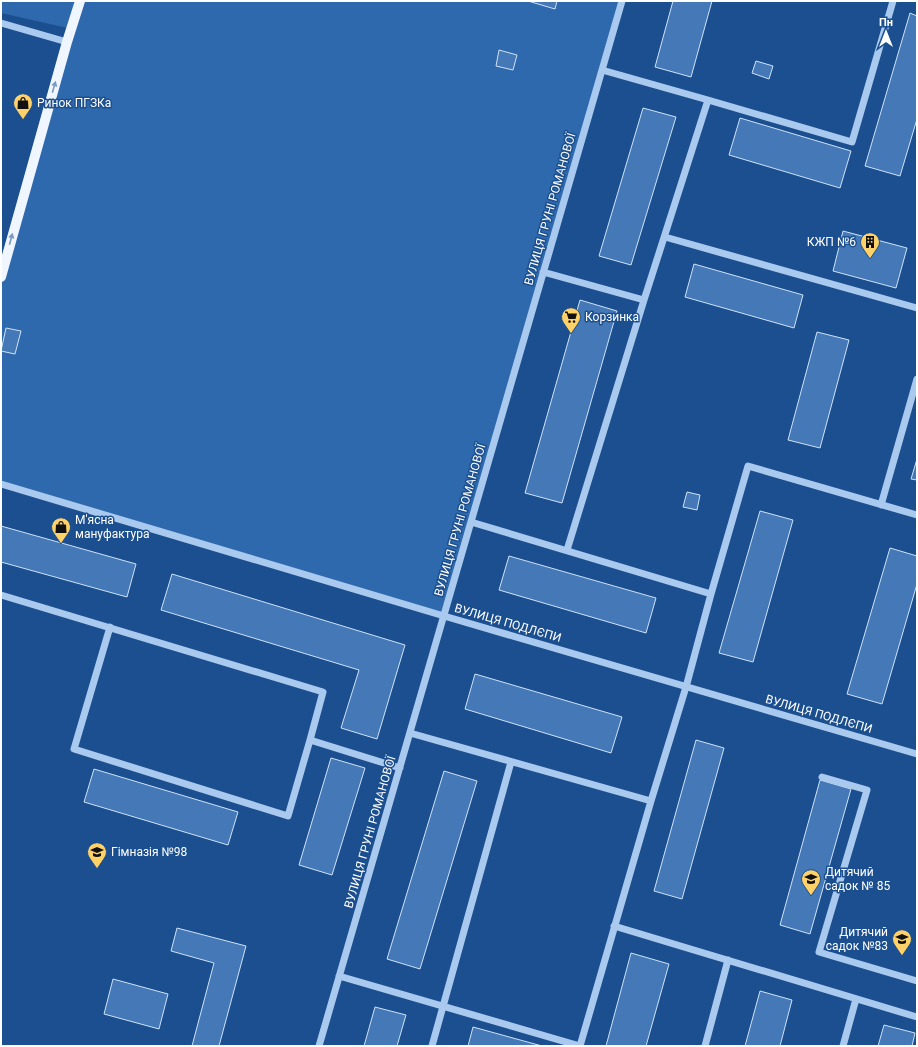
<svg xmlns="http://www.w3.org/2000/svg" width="918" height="1047" font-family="Roboto,sans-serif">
<rect width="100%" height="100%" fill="#1b4f8f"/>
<path fill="#2e69ad" d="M 1,1 L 622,1 L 444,616 L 1,484 L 1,277 L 72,29 L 1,13 Z"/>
<path fill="#4478b7" stroke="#cfe3fa" d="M 528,1 L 557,1 L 555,9 Z
M 673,1 L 712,1 L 691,77 L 655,67 Z
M 910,13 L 917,16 L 917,119 L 900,176 L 865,166 Z
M 499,50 L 517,55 L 513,70 L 496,66 Z
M 756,61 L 773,66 L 769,79 L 752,73 Z
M 643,108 L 676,117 L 631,265 L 599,256 Z
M 740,118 L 851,151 L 840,188 L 729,155 Z
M 843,231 L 907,248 L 896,288 L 833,271 Z
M 694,264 L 803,295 L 794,328 L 685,297 Z
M 580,300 L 617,311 L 562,503 L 525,493 Z
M 6,328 L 21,331 L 15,354 L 1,351 Z
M 817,332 L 849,340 L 820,448 L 788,440 Z
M 917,459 L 917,480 L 911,479 Z
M 687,492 L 700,495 L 697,510 L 683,507 Z
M 760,511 L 793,520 L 753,662 L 719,653 Z
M 1,526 L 136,564 L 127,597 L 1,562 Z
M 890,548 L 917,556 L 917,584 L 882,704 L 847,694 Z
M 509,556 L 656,598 L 646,633 L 499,590 Z
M 172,574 L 405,645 L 377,739 L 341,728 L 359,670 L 161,610 Z
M 475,674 L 622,717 L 611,753 L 465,709 Z
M 696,740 L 724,748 L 682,899 L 654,891 Z
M 331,758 L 365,768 L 332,875 L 299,865 Z
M 94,769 L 238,812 L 228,845 L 84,802 Z
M 444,771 L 477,781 L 420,969 L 387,959 Z
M 820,780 L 851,789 L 810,934 L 780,925 Z
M 177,928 L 246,946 L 219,1046 L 192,1046 L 214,963 L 171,951 Z
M 631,953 L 669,964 L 646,1046 L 606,1046 Z
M 113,979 L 168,994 L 159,1029 L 104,1014 Z
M 760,991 L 792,1000 L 780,1046 L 745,1046 Z
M 375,1007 L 406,1015 L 397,1046 L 364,1046 Z
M 884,1025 L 915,1033 L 912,1046 L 878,1046 Z
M 473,1027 L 542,1046 L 468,1046 Z"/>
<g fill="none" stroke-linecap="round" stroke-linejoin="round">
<path stroke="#a9c9ee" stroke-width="7" d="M 1,23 L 67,42
M 708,100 L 852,142 L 893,1
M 665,237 L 917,308
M 543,272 L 644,300
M 1,484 L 444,616 L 917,754
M 881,505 L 917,379
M 471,522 L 711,594
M 567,550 L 644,300 L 708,100 L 602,70
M 1,595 L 323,692 L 310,740 L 400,768
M 110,627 L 74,749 L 288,816 L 310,740
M 410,733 L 651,801
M 822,777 L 867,790 L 819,952 L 917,981
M 614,926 L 917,1017
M 339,976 L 580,1046 L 651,801 L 686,687 L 711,594 L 748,466 L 917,515
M 319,1046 L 622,1
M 432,1046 L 511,762
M 705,1046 L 728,960
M 843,1046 L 856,999"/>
<path stroke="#f0f6ff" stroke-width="10" d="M 1,277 L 67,42 L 80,1"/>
</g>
<defs><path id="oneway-solid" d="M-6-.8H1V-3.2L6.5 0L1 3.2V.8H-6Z"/></defs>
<g fill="#7b9ac1">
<use href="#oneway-solid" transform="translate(54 87) rotate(-74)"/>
<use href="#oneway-solid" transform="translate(11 239) rotate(-75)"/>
</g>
<defs>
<g id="shop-pin" transform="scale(1)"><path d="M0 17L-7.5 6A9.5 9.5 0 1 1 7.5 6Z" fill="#ffd166" stroke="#1b4f8f"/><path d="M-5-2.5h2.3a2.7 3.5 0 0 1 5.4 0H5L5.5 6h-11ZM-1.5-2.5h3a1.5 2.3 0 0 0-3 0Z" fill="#111"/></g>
<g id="building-pin" transform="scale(1)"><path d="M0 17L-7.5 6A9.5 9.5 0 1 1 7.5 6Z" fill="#ffd166" stroke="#1b4f8f"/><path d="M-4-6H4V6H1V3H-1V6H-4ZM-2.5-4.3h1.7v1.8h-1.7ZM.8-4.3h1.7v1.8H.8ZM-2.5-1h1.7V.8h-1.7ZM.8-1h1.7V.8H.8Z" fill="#111"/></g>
<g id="supermarket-pin" transform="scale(1)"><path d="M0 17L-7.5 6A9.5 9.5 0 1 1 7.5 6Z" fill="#ffd166" stroke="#1b4f8f"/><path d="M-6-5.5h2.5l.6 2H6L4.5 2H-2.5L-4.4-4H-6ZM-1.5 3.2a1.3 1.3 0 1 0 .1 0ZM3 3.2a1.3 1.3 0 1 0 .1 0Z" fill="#111"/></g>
<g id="school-pin" transform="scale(1)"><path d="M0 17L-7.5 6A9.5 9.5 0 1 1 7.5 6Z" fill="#ffd166" stroke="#1b4f8f"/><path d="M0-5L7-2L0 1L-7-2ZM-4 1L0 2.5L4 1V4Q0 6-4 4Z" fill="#111"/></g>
</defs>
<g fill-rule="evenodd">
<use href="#shop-pin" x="23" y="103"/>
<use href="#building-pin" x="870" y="242"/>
<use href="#supermarket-pin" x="571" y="317"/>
<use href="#shop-pin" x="61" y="527"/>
<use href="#school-pin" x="97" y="852"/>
<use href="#school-pin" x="811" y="879"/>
<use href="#school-pin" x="902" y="939"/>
</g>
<g text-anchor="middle" stroke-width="3" stroke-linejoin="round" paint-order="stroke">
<g font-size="12" fill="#fff" stroke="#1b4f8f" text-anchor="start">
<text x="37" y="107">Ринок ПГЗКа</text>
<text x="856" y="246" text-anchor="end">КЖП №6</text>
<text x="585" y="321">Корзинка</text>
<text x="75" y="524">М'ясна<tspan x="75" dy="14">мануфактура</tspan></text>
<text x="111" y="856">Гімназія №98</text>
<text x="825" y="876">Дитячий<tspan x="825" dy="14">садок № 85</tspan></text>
<text x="888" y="936" text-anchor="end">Дитячий<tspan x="888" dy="14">садок №83</tspan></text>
</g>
<g font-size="12" fill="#fff" stroke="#1b4f8f">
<text transform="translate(550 209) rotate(-74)" y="4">ВУЛИЦЯ ГРУНІ РОМАНОВОЇ</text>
<text transform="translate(460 520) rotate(-74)" y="4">ВУЛИЦЯ ГРУНІ РОМАНОВОЇ</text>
<text transform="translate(508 623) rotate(16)" y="4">ВУЛИЦЯ ПОДЛЄПИ</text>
<text transform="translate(819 714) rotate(16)" y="4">ВУЛИЦЯ ПОДЛЄПИ</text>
<text transform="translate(370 832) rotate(-74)" y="4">ВУЛИЦЯ ГРУНІ РОМАНОВОЇ</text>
</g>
</g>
<rect width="918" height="1047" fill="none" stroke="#ffffff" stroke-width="4"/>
<g transform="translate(886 32)" stroke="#1b4f8f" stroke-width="3" paint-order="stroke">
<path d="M0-3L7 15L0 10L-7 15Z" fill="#ffffff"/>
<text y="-6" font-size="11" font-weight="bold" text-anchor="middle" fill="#ffffff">Пн</text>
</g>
</svg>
